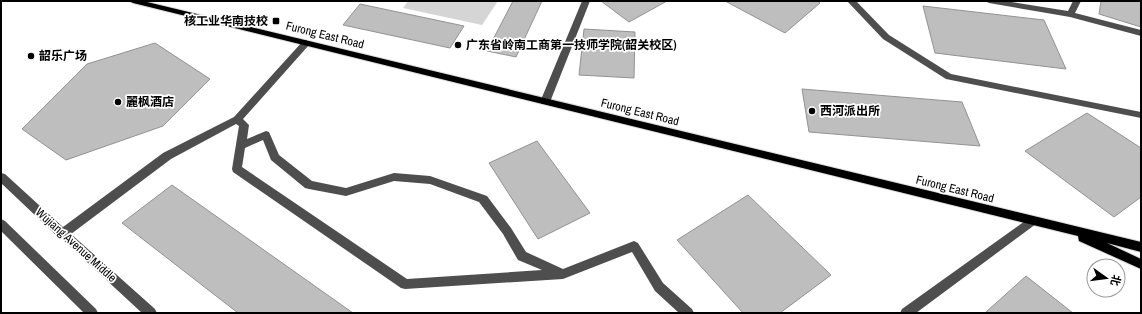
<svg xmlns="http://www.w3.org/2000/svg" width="1142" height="314" font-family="'Archivo Narrow','Noto Sans SC',sans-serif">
<rect width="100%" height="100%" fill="#fff"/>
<path fill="#d5d5d5" d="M 408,1 L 498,1 L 482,25 L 403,8 Z"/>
<path fill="#bebebe" stroke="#929292" d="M 513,1 L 542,1 L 516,57 L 487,51 Z
M 601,1 L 667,1 L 629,22 Z
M 725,1 L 817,1 L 820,3 L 785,33 Z
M 1101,1 L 1141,1 L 1141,27 L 1099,14 Z
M 360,4 L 464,26 L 450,48 L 343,25 Z
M 923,6 L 1044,20 L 1066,69 L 935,53 Z
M 584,29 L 635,32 L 634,78 L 579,75 Z
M 155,43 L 210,79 L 163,126 L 66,160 L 22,129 L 87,64 Z
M 802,89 L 962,102 L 980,146 L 809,132 Z
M 1087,113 L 1141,148 L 1141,197 L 1114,217 L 1025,151 Z
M 537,141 L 590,213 L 538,239 L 489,163 Z
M 172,185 L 353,313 L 238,313 L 122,223 Z
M 748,195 L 831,275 L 780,313 L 743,313 L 677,240 Z
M 1026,276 L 1073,313 L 985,313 Z"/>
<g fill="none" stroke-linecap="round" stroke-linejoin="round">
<g stroke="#dbdbdb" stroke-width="2">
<path id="major" d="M 129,1 L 143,1 L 1141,242 L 1141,252 L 1107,243 L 1141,259 L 1141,269 L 1079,241 L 1078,236 L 133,3 Z"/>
</g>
<path fill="#4e4e4e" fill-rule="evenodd" d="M 582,1 L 590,1 L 550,102 L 548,104 L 542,104 L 540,102 Z
M 847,1 L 856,1 L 889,35 L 951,74 L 1141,112 L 1141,118 L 946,79 L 883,39 Z
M 985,1 L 1005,1 L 1068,11 L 1073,1 L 1081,1 L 1075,13 L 1141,30 L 1141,36 L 1070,17 L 989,3 Z
M 306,40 L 310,43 L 309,45 L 243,119 L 249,125 L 247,139 L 266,131 L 269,132 L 279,155 L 312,181 L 346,188 L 394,173 L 430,176 L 487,196 L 511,228 L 526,252 L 563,269 L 634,241 L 638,243 L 663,283 L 692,309 L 694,313 L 679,313 L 655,291 L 632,252 L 563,279 L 405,289 L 401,288 L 233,172 L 232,169 L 239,126 L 236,124 L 171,159 L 71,234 L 155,309 L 157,313 L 142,313 L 61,238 L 58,237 L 1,183 L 1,173 L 5,174 L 63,227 L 163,153 L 234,117 L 303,41 ZM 263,140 L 271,160 L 305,188 L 309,189 L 346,196 L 394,181 L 430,184 L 479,202 L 503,234 L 518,260 L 542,270 L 407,279 L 242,167 L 245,148 Z
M 1032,216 L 1036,218 L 1037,221 L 1036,224 L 916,313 L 900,313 L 902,309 Z
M 1,219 L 5,221 L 96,309 L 98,313 L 84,313 L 1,231 Z"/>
<use href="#major" fill="#000" fill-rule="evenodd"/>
</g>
<g fill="#000" stroke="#fff" stroke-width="1.5">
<rect x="272" y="17" width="8" height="8" rx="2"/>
<circle cx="458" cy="45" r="4"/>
<circle cx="31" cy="56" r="4"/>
<circle cx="118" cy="102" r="4"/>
<circle cx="812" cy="111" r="4"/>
</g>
<g text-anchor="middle" stroke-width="3.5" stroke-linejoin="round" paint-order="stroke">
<g font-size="12" font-weight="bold" fill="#000" stroke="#fff" text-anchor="start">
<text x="268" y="25" text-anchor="end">核工业华南技校</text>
<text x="466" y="49">广东省岭南工商第一技师学院(韶关校区)</text>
<text x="39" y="60">韶乐广场</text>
<text x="126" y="106">麗枫酒店</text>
<text x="820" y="115">西河派出所</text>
</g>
<g font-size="12" fill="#000" stroke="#fff">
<text transform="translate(325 35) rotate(14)" y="4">Furong East Road</text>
<text transform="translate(640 112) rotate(14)" y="4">Furong East Road</text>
<text transform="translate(955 189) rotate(14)" y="4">Furong East Road</text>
<text transform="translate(76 245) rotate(42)" y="4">Wujiang Avenue Middle</text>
</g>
</g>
<rect width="1142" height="314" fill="none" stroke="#000000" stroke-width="4"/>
<g transform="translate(1106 278) rotate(104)"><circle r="19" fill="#ffffff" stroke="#999999"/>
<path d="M0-3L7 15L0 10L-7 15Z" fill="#000000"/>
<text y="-6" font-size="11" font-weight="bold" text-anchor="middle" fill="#000000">北</text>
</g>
</svg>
